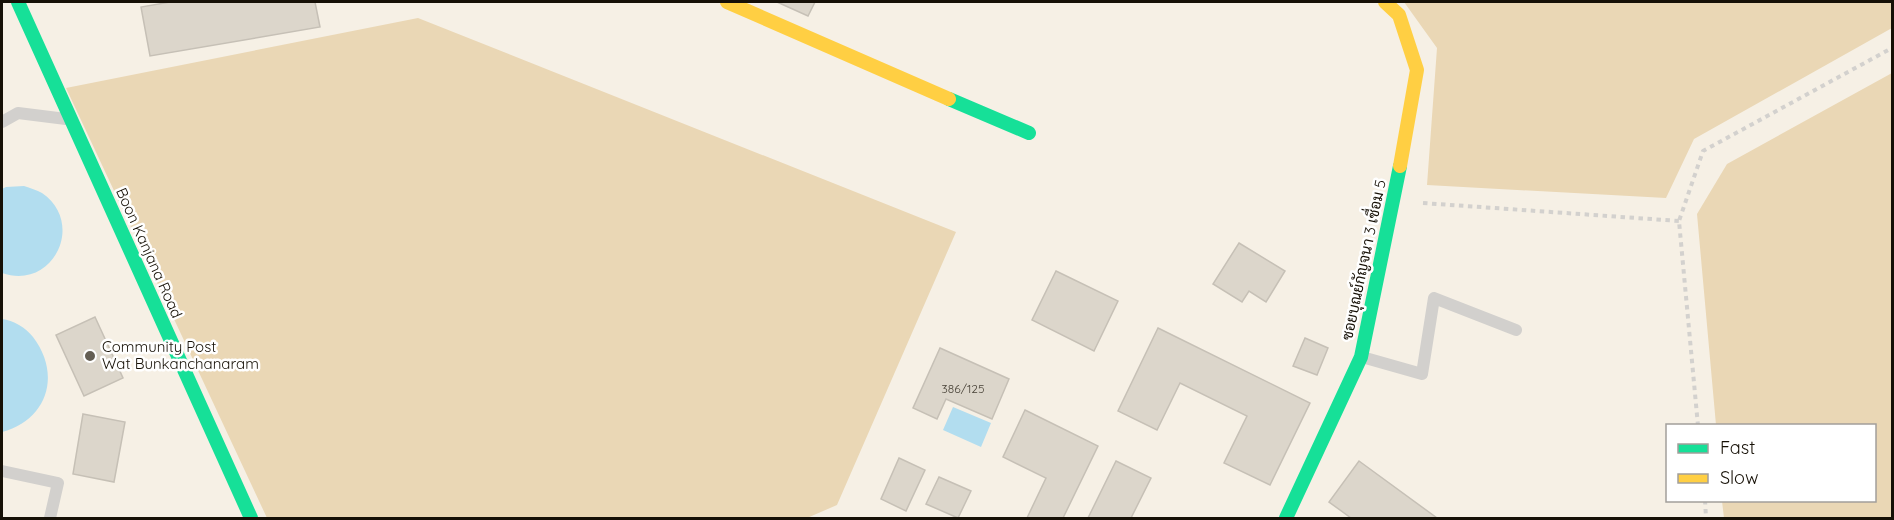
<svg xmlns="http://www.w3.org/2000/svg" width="1894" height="520" font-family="Quicksand,Sarabun,sans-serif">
<rect width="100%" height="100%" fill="#f6f0e5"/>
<path fill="#ead7b5" d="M 1404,2 L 1892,2 L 1892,28 L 1694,139 L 1666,198 L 1427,185 L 1437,48 Z
M 418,18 L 956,232 L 837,505 L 807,518 L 267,518 L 66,88 Z
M 1892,73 L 1892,518 L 1724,518 L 1722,501 L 1874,500 L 1874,426 L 1716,425 L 1697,214 L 1727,164 Z"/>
<path fill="#b2ddef" d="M 24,186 C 30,188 37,190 42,193 C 86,223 53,291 2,273 L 2,189 L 6,187 Z
M 2,319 C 13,320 26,328 33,337 C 62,375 47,420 2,432 Z
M 953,407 L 991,423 L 981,447 L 943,430 Z"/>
<path fill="#dcd6cb" stroke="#c6c0b6" stroke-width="1.5" d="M 170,2 L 315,2 L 320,27 L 150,56 L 141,7 Z
M 777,2 L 815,2 L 808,16 Z
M 1239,243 L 1285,271 L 1266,302 L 1249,291 L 1242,302 L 1213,284 Z
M 1056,271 L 1118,301 L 1094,351 L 1032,320 Z
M 95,317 L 123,378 L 84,396 L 56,335 Z
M 1158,328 L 1310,403 L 1270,485 L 1224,463 L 1247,416 L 1180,383 L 1157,430 L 1118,411 Z
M 1305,338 L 1328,348 L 1317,375 L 1293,366 Z
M 940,348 L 1009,379 L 992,419 L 946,399 L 937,419 L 913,408 Z
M 1025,410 L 1098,446 L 1063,518 L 1027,518 L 1046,478 L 1003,457 Z
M 83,414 L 125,422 L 114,482 L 73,474 Z
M 899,458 L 925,470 L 906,511 L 881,499 Z
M 1116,461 L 1151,478 L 1131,518 L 1088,518 Z
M 1359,461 L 1437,518 L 1351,518 L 1329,502 Z
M 939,477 L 971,491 L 958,518 L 926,504 Z"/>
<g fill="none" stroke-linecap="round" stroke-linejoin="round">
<path stroke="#d3d1ce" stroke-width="4" stroke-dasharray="4.5 4.5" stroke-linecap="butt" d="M 1423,203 L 1679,221
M 1698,426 L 1679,221 L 1703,151 L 1892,48
M 1705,500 L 1706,518"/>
<path stroke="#d2d0cd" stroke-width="12" d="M 2,122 L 18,113 L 66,119
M 1362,357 L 1422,374 L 1434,298 L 1516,330
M 2,471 L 58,483 L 50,518"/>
<path stroke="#16e098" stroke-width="14" d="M 18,2 L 251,518
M 949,99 L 1029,133
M 1286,518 L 1361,357 L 1400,166"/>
<path stroke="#ffcf43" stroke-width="14" d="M 727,2 L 949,99
M 1385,2 L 1399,15 L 1417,70 L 1400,166"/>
</g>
<circle fill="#645e54" stroke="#fff" stroke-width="2" cx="90" cy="356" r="6"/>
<g text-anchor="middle" stroke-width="5" stroke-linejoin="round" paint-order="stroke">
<g font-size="12" fill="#484237">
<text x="963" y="393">386/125</text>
</g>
<g font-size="15" fill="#161006" stroke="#fff">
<text transform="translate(149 253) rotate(66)" y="5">Boon Kanjana Road</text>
<text transform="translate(1364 260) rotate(-78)" y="5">ซอยบุณย์กัญจนา 3 เชื่อม 5</text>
</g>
<g font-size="15" fill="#161006" stroke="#fff" text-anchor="start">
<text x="102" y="352">Community Post<tspan x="102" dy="17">Wat Bunkanchanaram</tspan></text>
</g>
</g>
<rect width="1894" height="520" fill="none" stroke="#161006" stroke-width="6"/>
<rect x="1666" y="424" width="210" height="78" fill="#ffffff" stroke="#a29f9b" stroke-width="1.5"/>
<rect x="1678" y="444" width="30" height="9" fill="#16e098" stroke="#a29f9b" stroke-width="1.5"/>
<text x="1720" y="454" font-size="18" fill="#161006">Fast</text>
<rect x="1678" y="474" width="30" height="9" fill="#ffcf43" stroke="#a29f9b" stroke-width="1.5"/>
<text x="1720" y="484" font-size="18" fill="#161006">Slow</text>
</svg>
